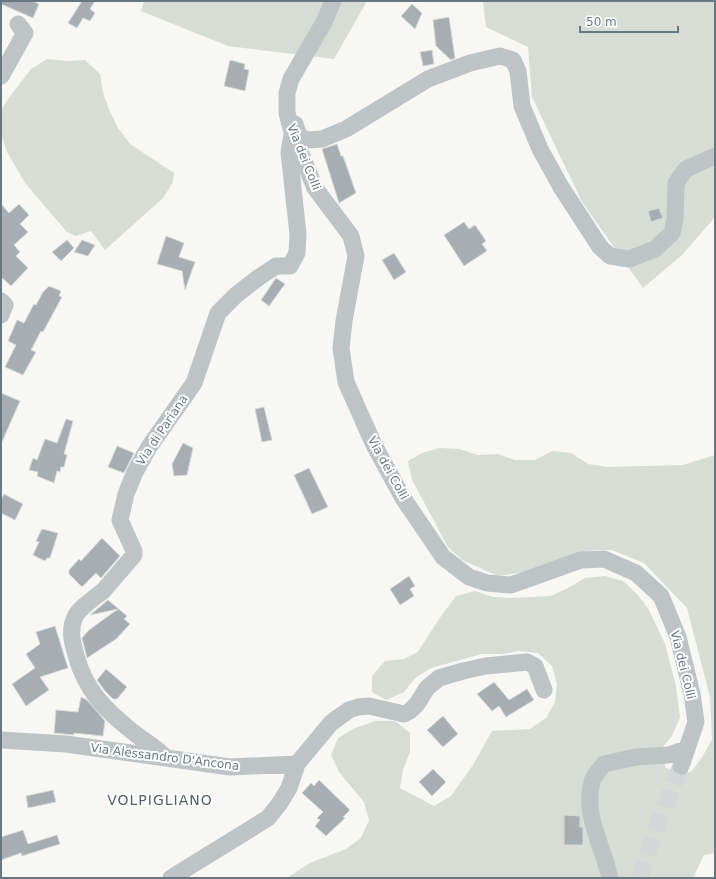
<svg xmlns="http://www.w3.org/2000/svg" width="716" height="879" font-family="'DejaVu Sans',sans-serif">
<rect width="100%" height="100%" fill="#f7f7f4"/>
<path fill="#d7dcd4" d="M 144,1 L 367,1 L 334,59 L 228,46 L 141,11 Z
M 483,1 L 715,1 L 715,217 L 682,255 L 643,288 L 582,202 L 532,97 L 528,47 L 486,27 Z
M 47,59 L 67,61 L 85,60 L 100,74 L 103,93 L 110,112 L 118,128 L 130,144 L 174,173 L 173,182 L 163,198 L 105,250 L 91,231 L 76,236 L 67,232 L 25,183 L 7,152 L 1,134 L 1,111 L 8,99 L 31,69 Z
M 440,448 L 459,449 L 478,455 L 498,454 L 515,460 L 535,460 L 552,451 L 571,453 L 588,464 L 607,467 L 683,465 L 715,455 L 715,853 L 704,855 L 693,878 L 287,878 L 310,863 L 346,849 L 361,838 L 369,820 L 364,802 L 339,772 L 331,755 L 338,738 L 355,728 L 375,721 L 395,721 L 410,733 L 410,752 L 403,770 L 400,788 L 434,806 L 451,796 L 473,765 L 492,731 L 530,729 L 546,718 L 555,702 L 557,684 L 552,666 L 538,653 L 520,651 L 502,654 L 482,654 L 431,668 L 415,678 L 404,692 L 386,700 L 372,692 L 372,676 L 385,661 L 404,659 L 418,652 L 439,619 L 456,596 L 475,591 L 493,597 L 512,598 L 551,596 L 568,588 L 585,578 L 605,576 L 623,581 L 638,595 L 649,610 L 665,644 L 676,686 L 680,717 L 672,736 L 660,750 L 666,768 L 686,774 L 692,771 L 703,756 L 712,739 L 710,697 L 687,608 L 644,563 L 612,550 L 594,550 L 576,554 L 531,571 L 498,576 L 462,560 L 448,547 L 412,480 L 408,461 L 422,453 Z"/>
<path fill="#a6aeb3" stroke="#d9d9d7" d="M 1,1 L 32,1 L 39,4 L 33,18 L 1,4 Z
M 82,1 L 95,1 L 90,9 L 95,13 L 90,21 L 83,18 L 77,28 L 68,23 Z
M 412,4 L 422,13 L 415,29 L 401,16 Z
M 449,17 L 455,58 L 451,60 L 436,46 L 433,20 Z
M 432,50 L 434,64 L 423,66 L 420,52 Z
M 230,60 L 245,64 L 244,69 L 249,70 L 245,91 L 224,86 Z
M 337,144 L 341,156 L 343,156 L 356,193 L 339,203 L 322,149 Z
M 1,204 L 9,213 L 19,204 L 29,215 L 20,224 L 28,232 L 14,245 L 20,252 L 16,256 L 28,268 L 11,286 L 1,277 Z
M 659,208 L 663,218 L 651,222 L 648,211 Z
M 464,222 L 469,229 L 475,225 L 486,241 L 482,244 L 487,251 L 464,266 L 444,235 Z
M 166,236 L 184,243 L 179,257 L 195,262 L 185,290 L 182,271 L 157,264 Z
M 67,240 L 74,248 L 61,261 L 52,252 Z
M 82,240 L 95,245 L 88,256 L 74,252 Z
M 394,253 L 406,272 L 394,280 L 382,260 Z
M 276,278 L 285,284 L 269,306 L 261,300 Z
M 49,286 L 61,291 L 59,296 L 62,297 L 43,332 L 41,331 L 31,350 L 36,352 L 23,375 L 5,367 L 16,345 L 8,341 L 17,320 L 24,323 L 34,304 L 36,305 L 43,292 Z
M 1,393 L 20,401 L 1,444 Z
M 264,407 L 272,440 L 262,442 L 255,409 Z
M 66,419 L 73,421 L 64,454 L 67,455 L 64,467 L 61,467 L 60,472 L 57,471 L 54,483 L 37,476 L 38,472 L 29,470 L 33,458 L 37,460 L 45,439 L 57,443 Z
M 183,443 L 193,448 L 187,475 L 174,476 L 172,464 Z
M 117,446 L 134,453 L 124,473 L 108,467 Z
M 309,468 L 328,507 L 312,514 L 294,475 Z
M 4,494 L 23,504 L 15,520 L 1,513 L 1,500 Z
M 42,529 L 58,533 L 50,558 L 47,558 L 45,561 L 33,555 L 39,542 L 36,541 Z
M 102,538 L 120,556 L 101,578 L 96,573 L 82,587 L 69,574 L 69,570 L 79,559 L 81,561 Z
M 409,576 L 415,586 L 410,589 L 414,596 L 400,605 L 390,589 Z
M 108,600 L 127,616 L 124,619 L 130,624 L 116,639 L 87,658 L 82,638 L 89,630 L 118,609 L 90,615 Z
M 55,626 L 68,668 L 40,677 L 49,690 L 26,706 L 12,684 L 35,668 L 26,654 L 40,644 L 36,632 Z
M 106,669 L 127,687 L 117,699 L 113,699 L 105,691 L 97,680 Z
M 494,682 L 509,700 L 527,689 L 534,700 L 506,717 L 499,706 L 492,711 L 477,694 Z
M 81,697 L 87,700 L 105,721 L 103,736 L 74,733 L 74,735 L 54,733 L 56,710 L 78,712 Z
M 443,716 L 458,734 L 443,747 L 427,730 Z
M 433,769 L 446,782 L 432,796 L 419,782 Z
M 319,780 L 350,810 L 343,817 L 345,818 L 326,836 L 315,826 L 320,820 L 317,818 L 323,812 L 302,793 L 311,783 L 314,786 Z
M 53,790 L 56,802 L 28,808 L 26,796 Z
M 564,815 L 580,816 L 580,827 L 583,827 L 583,845 L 564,845 Z
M 23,830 L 28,844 L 57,835 L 60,844 L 22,856 L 21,853 L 1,860 L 1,837 Z"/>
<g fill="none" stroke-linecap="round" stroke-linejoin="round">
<path stroke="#d3d7d8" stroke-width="17" stroke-dasharray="17 8" stroke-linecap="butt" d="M 640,878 L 653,836 L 681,766"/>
<path stroke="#bec3c6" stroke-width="17" d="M 333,1 L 324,22 L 291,79 L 287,93 L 287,113 L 292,132 L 315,188 L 351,236 L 356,256 L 344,321 L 341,348 L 346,382 L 374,445 L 403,498 L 443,557 L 469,577 L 487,583 L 511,585 L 581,560 L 604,559 L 636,573 L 661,596 L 678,637 L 692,694 L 696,722 L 681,766
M 1,76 L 25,33 L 18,24
M 295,124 L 299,136 L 307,140 L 322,139 L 346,129 L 428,79 L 470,63 L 500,56 L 513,60 L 518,71 L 522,106 L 540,149 L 561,187 L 600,247 L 610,256 L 629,259 L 655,249 L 672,233 L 675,219 L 676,183 L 686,169 L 715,156
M 1,301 L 5,305 L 1,315
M 1,740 L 66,744 L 230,767 L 297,764
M 166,758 C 156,747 144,741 133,732 C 105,710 85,690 76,655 C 72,642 69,630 75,617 C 79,608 96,597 104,590 C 114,578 124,567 134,555 L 134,551 L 120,520 L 126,494 L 135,472 L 149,447 L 194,383 L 218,313 L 236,295 L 258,278 L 276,266 L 290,266 L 297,253 L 298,234 L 289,152 L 292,135
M 171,878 L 268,818 L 280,803 L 289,788 L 297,764 L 331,723 L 349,710 L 358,707 L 369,706 L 404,714 L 410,711 L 417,704 L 427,688 L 439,678 L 463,671 L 486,666 L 527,662 L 535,666 L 544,690
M 610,878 C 603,846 583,815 592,782 C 593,776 600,769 604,764 L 636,757 L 668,755 L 687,749"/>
</g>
<g text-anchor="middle" stroke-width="4" stroke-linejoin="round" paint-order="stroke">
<g font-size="12" fill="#687883" stroke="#fff">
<text transform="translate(304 157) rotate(68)" y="4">Via dei Colli</text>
<text transform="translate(162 430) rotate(-56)" y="4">Via di Pariana</text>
<text transform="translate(388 468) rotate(61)" y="4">Via dei Colli</text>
<text transform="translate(683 665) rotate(76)" y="4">Via dei Colli</text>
<text transform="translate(165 757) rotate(7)" y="4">Via Alessandro D'Ancona</text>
</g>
<g font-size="14" letter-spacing="1" fill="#556169" stroke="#fff">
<text x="160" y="805">VOLPIGLIANO</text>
</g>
</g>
<rect width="716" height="879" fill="none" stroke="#687883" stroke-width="4"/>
<path d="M580 26v6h98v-6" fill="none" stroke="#687883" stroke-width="2"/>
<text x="586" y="26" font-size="12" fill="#687883" stroke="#ffffff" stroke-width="3" paint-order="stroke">50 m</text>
</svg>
